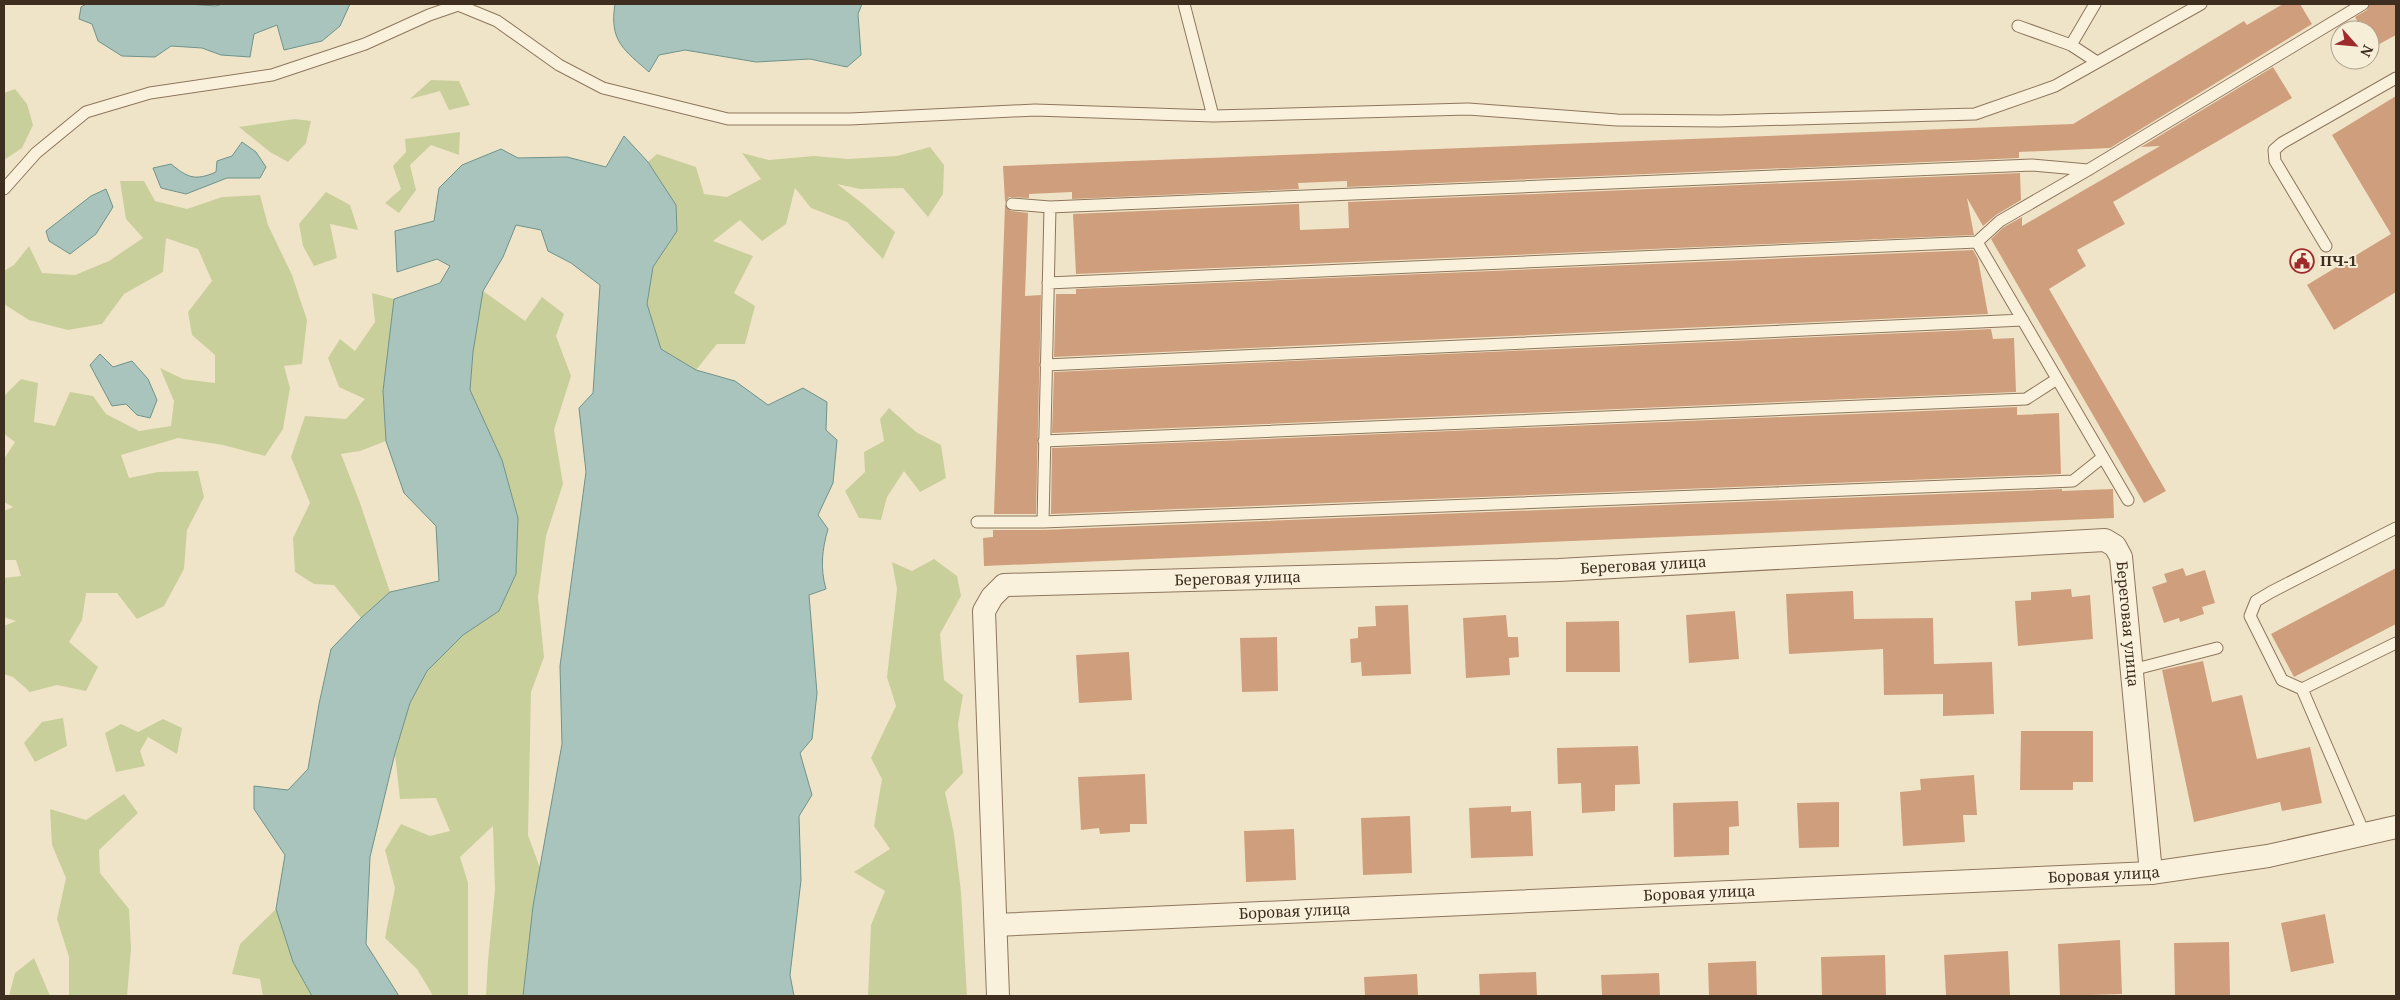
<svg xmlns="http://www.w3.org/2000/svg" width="2400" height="1000" font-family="'Noto Serif',serif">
<rect width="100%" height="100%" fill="#f0e4c8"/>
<path fill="#c9cf9b" d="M 431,80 L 459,81 L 470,105 L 449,110 L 440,91 L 410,99 Z
M 15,89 L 27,104 L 33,125 L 22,148 L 4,160 L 4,93 Z
M 295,119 L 311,121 L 306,143 L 288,162 L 270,152 L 239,127 Z
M 460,132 L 459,155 L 431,145 L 410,165 L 416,190 L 399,213 L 385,203 L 401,189 L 393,166 L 406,152 L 405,139 Z
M 930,147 L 944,165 L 943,194 L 928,217 L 903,188 L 860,189 L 837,184 L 863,204 L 895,232 L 883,259 L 847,222 L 811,208 L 795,188 L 786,224 L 762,241 L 740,220 L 713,241 L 753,256 L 734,293 L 755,306 L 745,344 L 717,344 L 696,370 L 661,349 L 647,304 L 653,267 L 677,231 L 676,205 L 648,162 L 657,154 L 696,167 L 704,194 L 727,197 L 761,179 L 742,153 L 769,160 L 814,156 L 848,159 L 897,156 Z
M 120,181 L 144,181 L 155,201 L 187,209 L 222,197 L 260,195 L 268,225 L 292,275 L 307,320 L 302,364 L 284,366 L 290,388 L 283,429 L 265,456 L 223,445 L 178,438 L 121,455 L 129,478 L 158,472 L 198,471 L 204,497 L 187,530 L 184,569 L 164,606 L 137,619 L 117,593 L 86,593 L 82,620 L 69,642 L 98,667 L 86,691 L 57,685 L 30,692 L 13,677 L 4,674 L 4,626 L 16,621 L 4,617 L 4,578 L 21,576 L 16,560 L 4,560 L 4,511 L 13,507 L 4,502 L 4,459 L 15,442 L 4,434 L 4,396 L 21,379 L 38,383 L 34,422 L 55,426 L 70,392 L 93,396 L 106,414 L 139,431 L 171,426 L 174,401 L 160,368 L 183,379 L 215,383 L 215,355 L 192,335 L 188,312 L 212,281 L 198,249 L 166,238 L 163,272 L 124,294 L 102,324 L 68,330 L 29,320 L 4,304 L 4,271 L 14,265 L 29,246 L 42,273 L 75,275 L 109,261 L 143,238 L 126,219 Z
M 326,192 L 350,205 L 358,230 L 330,224 L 337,258 L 314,266 L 303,246 L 299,224 Z
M 483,291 L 525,321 L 542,297 L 564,314 L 556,336 L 571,376 L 554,430 L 563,484 L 546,536 L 538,597 L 544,657 L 531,692 L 528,835 L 540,868 L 533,906 L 523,996 L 486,996 L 488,960 L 495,890 L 493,826 L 460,857 L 468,883 L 468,996 L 431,996 L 432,994 L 417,969 L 385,938 L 395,888 L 385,850 L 401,824 L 430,836 L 450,831 L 436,798 L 400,799 L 395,754 L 410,703 L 427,671 L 463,635 L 499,611 L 516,573 L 518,518 L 502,460 L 470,390 L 473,352 Z
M 372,293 L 394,299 L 383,391 L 386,441 L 360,451 L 341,454 L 360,503 L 390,592 L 361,618 L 334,585 L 314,584 L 295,572 L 293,538 L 310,503 L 291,457 L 305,416 L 346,419 L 365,399 L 339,387 L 328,358 L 340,339 L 355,351 L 375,322 Z
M 889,408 L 916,432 L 941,445 L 946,478 L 920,492 L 904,471 L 887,497 L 881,520 L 859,518 L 845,491 L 865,472 L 864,452 L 884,441 L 880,419 Z
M 934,559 L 957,576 L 961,596 L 940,634 L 944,680 L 963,695 L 958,724 L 963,773 L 945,792 L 954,834 L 961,892 L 967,996 L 868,996 L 871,925 L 885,891 L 854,872 L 890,849 L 874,826 L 882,779 L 871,758 L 896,706 L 887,677 L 897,589 L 892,562 L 912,571 Z
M 63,718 L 67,746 L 35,762 L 24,743 L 42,722 Z
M 163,719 L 182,728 L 177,754 L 148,737 L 140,751 L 145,766 L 116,772 L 105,733 L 121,724 L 138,732 Z
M 124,794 L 138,813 L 99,850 L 100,873 L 129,909 L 131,949 L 127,996 L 69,996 L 69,957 L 57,919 L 66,878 L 52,845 L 50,809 L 86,820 Z
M 276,909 L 293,962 L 312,996 L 263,996 L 260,979 L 232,974 L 240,944 Z
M 34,958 L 50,996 L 9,996 L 15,973 Z"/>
<path fill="#a9c4bc" stroke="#6f938a" d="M 86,4 L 189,4 L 216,6 L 222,4 L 350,4 L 340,26 L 322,41 L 284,50 L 277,25 L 254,34 L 250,57 L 221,55 L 202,48 L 171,46 L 155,57 L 122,56 L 98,41 L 92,24 L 79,19 L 81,7 Z
M 615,4 L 862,4 L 858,14 L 861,55 L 847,67 L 810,59 L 756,62 L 685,50 L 659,55 L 649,72 C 624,50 609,41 615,4 Z
M 624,136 L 648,162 L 676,205 L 677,231 L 653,267 L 647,304 L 661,349 L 696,370 L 735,381 L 768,405 L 803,388 L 827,402 L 826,430 L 837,440 L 833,483 L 818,515 L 828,529 C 822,550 820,568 826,589 L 809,595 L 817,693 L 812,739 L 800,753 L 812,795 L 799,816 L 801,880 L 790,975 L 794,996 L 523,996 L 533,906 L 562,744 L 560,666 L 586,472 L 579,408 L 593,393 L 600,285 L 571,263 L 548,251 L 541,230 L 516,225 L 503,257 L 483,291 L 473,352 L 470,390 L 502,460 L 518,518 L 516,574 L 499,611 L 463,635 L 427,671 L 410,703 L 395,753 L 370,857 L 366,944 L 399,996 L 312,996 L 293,962 L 276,909 L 285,855 L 254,809 L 254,786 L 288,790 L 308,769 L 319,704 L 331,649 L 361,618 L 390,592 L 439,581 L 436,526 L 404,493 L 386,441 L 383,391 L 394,299 L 440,283 L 450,266 L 437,259 L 397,272 L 395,231 L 434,221 L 439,188 L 462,165 L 501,149 L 518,158 L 567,157 L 606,167 Z
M 242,142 L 256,152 L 266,167 L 260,178 L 227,178 L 186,194 L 161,188 L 153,168 L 171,164 C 188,178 195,181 216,172 L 217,161 L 232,156 Z
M 106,189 L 113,207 L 96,234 L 70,254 L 49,241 L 46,231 L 91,196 Z
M 100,354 L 113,367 L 132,361 L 148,379 L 157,400 L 150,418 L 137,415 L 126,404 L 112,406 L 90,365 Z"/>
<path fill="#cf9f7d" d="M 2283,4 L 2300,4 L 2312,24 L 2110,148 L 2019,152 L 2019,158 L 1347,187 L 1347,181 L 1298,183 L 1299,189 L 1072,199 L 1072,192 L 1029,194 L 1029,198 L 1009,197 L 1005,202 L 1003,166 L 2073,124 L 2244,21 L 2247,25 Z
M 2370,4 L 2396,4 L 2396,35 L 2372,48 L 2370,30 L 2362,30 L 2355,17 L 2367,10 Z
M 2273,67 L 2292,98 L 2113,202 L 2125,224 L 2077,250 L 2086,266 L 2049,289 L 2166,491 L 2144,503 L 1991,239 L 2004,227 L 2022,217 L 2022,226 L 2160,146 L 2141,147 Z
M 2396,96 L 2396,292 L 2334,330 L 2307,285 L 2391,234 L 2332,135 Z
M 2020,173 L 2021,200 L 1996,215 L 1983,226 L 1967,198 L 1974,235 L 1076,274 L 1073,214 L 1299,204 L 1300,230 L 1349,228 L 1348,202 Z
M 1005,205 L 1011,211 L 1028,213 L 1025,296 L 1041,295 L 1036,514 L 994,514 Z
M 1973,250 L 1978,259 L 1988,314 L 1054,357 L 1056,294 L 1076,294 L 1076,289 Z
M 1991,329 L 1993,339 L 2014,338 L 2016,392 L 1052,433 L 1054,372 Z
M 2017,407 L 2017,415 L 2059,413 L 2061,474 L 1051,514 L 1052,448 Z
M 2062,489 L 2062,491 L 2113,489 L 2114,518 L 984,566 L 983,538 L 993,537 L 993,530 L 1043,530 Z
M 2183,568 L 2186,576 L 2205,570 L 2215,603 L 2202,607 L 2204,614 L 2180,622 L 2179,618 L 2164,623 L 2152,587 L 2167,582 L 2164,574 Z
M 2396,568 L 2396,624 L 2294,677 L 2271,634 Z
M 2071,589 L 2072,597 L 2090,595 L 2093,639 L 2018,646 L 2015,601 L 2031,600 L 2031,592 Z
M 1853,591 L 1854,619 L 1933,618 L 1934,664 L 1992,662 L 1994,714 L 1943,716 L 1943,694 L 1884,695 L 1883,649 L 1789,654 L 1786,594 Z
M 1408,605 L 1411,674 L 1362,676 L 1361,662 L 1351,663 L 1350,639 L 1358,638 L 1358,627 L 1376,626 L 1375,606 Z
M 1735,611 L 1739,659 L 1689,663 L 1686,615 Z
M 1506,615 L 1508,637 L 1518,637 L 1519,657 L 1509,658 L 1510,675 L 1466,678 L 1463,618 Z
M 1619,621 L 1620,672 L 1566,672 L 1566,622 Z
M 1277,637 L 1278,691 L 1242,692 L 1240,638 Z
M 1129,652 L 1132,700 L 1079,703 L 1076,655 Z
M 2203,661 L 2212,702 L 2242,695 L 2257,759 L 2310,747 L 2322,803 L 2282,811 L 2280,802 L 2194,822 L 2162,670 Z
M 2021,731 L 2093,731 L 2093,782 L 2073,782 L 2073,790 L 2020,790 Z
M 1638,746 L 1640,784 L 1615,785 L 1615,811 L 1582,813 L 1581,783 L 1558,784 L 1557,748 Z
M 1145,774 L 1147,824 L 1130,824 L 1130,832 L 1100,834 L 1099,828 L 1081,830 L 1078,777 Z
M 1974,775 L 1977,815 L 1963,815 L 1965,842 L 1903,846 L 1900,792 L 1921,790 L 1920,779 Z
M 1738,801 L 1739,826 L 1729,827 L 1729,855 L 1674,857 L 1673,803 Z
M 1839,802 L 1839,847 L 1799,848 L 1797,803 Z
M 1511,806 L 1511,812 L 1531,811 L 1533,856 L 1471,858 L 1469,808 Z
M 1410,816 L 1412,873 L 1363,875 L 1361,818 Z
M 1294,829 L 1296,880 L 1246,882 L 1244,831 Z
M 2325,914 L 2334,963 L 2291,972 L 2281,923 Z
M 2120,940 L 2122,994 L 2060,996 L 2058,944 Z
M 2229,942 L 2230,996 L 2175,996 L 2174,943 Z
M 2008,951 L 2010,996 L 1946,996 L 1944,955 Z
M 1885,955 L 1886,996 L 1822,996 L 1821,957 Z
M 1756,961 L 1757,996 L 1709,996 L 1708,963 Z
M 1536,972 L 1537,996 L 1480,996 L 1479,974 Z
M 1659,973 L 1660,996 L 1602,996 L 1601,975 Z
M 1417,974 L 1418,996 L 1365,996 L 1364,977 Z"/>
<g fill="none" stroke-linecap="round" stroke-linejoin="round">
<g stroke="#8d765c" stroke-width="13">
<path id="lane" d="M 1184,4 L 1213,116
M 2018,26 L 2071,45 L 2097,62
M 2071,45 L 2095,4
M 4,189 L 36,153 L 86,112 L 150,93 L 272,75 L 365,44 L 429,15 L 458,5 L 497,21 L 559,65 L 603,88 L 728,119 L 850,119 L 1035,110 L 1213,116 L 1468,109 L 1617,120 L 1720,121 L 1975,114 L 2055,86 L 2201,4
M 1012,204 L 1050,207 L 2032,165 L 2088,170
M 2326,246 L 2275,161 L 2274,150 L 2282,143 L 2396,78
M 1048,283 L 1977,242
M 1046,365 L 2023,320
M 1044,441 L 2026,399 L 2057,379
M 2128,500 L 1977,242 L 2000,221 L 2088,170 L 2363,4
M 977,522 L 1043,522 L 2073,481 L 2103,457
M 1043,522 L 1050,207
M 2132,670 L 2217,648
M 2302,689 L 2396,643
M 2365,835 L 2302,689 L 2282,680 L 2250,616 L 2256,601 L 2271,592 L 2396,528"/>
</g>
<g stroke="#8d765c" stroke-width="24">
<g id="street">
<path id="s1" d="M 996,925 L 2151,873 L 2268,856 L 2396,827"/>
<path id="s2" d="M 998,996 L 984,611 L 992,597 L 1004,585 L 1559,570 L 2105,540 L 2115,546 L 2121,557 L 2151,873"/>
</g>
</g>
<use href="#lane" stroke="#faf1dc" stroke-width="11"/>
<use href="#street" stroke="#faf1dc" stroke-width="22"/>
</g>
<defs>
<g id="civic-ring" transform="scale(1.25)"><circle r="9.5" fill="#f7eed8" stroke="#9e2a2b" stroke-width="1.5"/><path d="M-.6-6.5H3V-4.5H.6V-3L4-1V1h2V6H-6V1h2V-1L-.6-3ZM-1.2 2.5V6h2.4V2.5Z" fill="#9e2a2b"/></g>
</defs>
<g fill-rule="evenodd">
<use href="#civic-ring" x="2302" y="261"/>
</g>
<g text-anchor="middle" stroke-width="4" stroke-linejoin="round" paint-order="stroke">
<g font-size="15" font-weight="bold" fill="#3d2e20" stroke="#f7eed8" text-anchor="start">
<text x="2320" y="266">ПЧ-1</text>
</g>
<g font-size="15" fill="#3d2e20" stroke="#f7eed8">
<text dy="5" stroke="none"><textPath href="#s2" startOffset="1058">Береговая улица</textPath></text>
<text dy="5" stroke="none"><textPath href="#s2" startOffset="652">Береговая улица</textPath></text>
<text dy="5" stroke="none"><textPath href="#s2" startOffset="1612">Береговая улица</textPath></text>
<text dy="5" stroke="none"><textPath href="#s1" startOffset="1109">Боровая улица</textPath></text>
<text dy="5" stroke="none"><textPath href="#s1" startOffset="704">Боровая улица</textPath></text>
<text dy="5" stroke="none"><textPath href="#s1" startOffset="299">Боровая улица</textPath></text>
</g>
</g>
<rect width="2400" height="1000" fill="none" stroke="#3d2e20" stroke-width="10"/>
<g transform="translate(2355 45) rotate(117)"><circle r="24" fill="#f7eed8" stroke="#ada18e"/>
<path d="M0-4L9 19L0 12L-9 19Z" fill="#9e2a2b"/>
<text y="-8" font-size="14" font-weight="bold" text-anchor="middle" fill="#3d2e20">N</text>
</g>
</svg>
